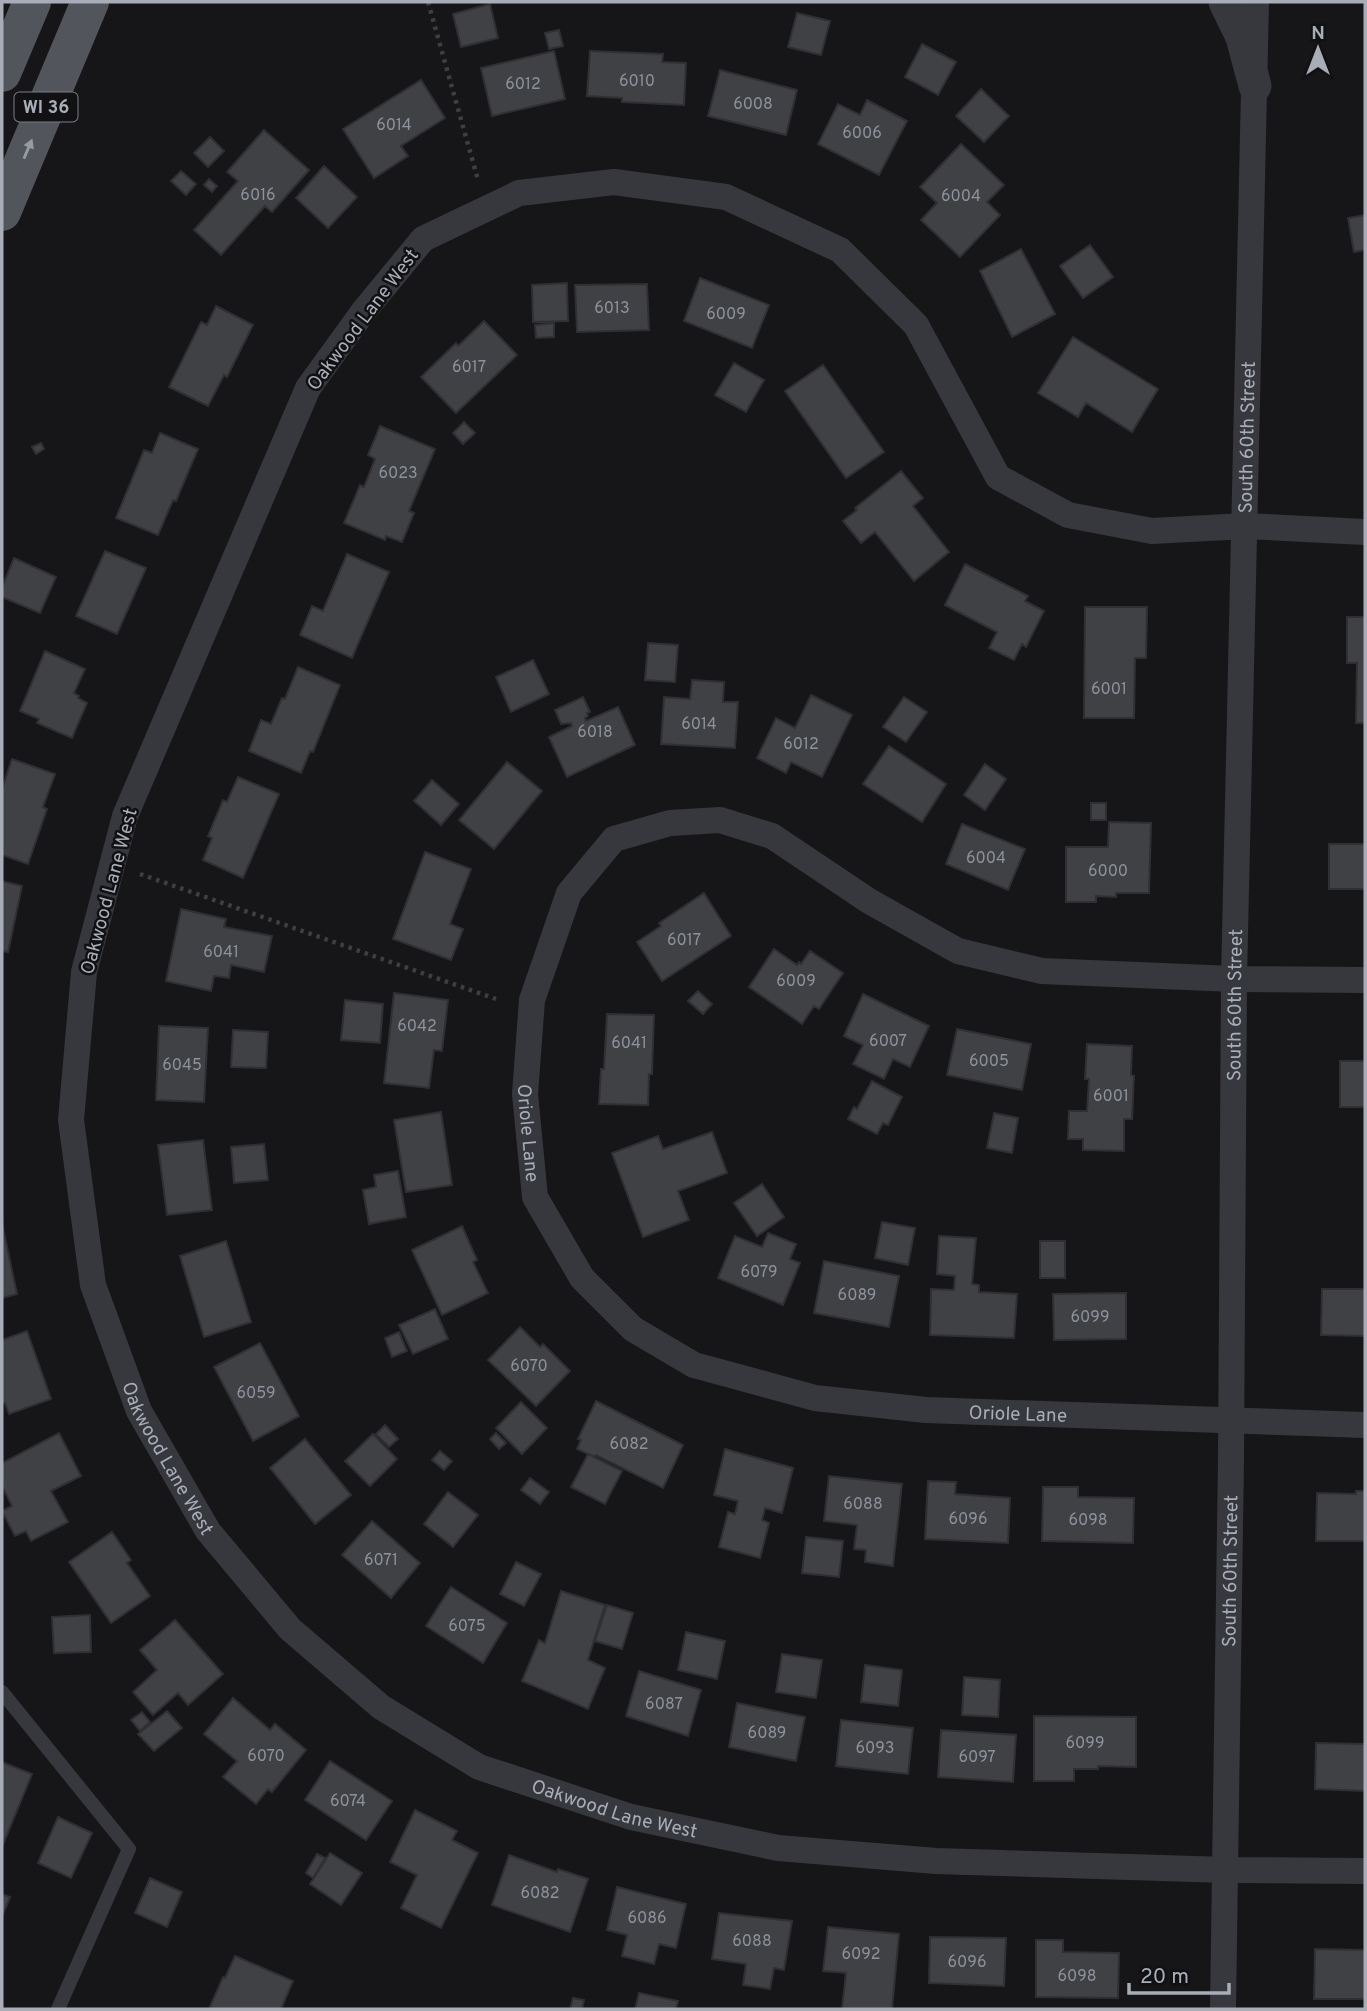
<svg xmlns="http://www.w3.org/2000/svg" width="1367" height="2011" font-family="Overpass,sans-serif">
<rect width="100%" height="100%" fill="#161618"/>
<path fill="#404145" stroke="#303034" stroke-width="2" d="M 490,4 L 498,38 L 461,47 L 453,14 Z
M 797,13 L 830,21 L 821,55 L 788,47 Z
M 559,30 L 563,46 L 549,49 L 545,33 Z
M 922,44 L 956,62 L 938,95 L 905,77 Z
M 554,51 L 565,99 L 492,116 L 481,68 Z
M 590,51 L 663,54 L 662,62 L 686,63 L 684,105 L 622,102 L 622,98 L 587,96 Z
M 720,70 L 797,90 L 786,135 L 708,116 Z
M 421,80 L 445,118 L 401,146 L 408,156 L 374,178 L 343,129 Z
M 981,89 L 1009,116 L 984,142 L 956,116 Z
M 867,100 L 907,121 L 879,175 L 818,144 L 838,104 L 860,115 Z
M 264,130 L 309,170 L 272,212 L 265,206 L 221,255 L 194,230 L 238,181 L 227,172 Z
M 210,137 L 224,151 L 208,167 L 194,153 Z
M 961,144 L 1004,185 L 987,202 L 1000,215 L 960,257 L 921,220 L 937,203 L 920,187 Z
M 324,166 L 357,197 L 328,228 L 296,198 Z
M 181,171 L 196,184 L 186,195 L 171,181 Z
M 209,179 L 217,186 L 212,192 L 204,185 Z
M 1365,215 L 1365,250 L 1354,252 L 1348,218 Z
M 1090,245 L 1113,277 L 1083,298 L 1060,266 Z
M 1021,249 L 1055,314 L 1012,337 L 980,271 Z
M 700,278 L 769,305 L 752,348 L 684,321 Z
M 567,283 L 568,321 L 533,322 L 532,285 Z
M 647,284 L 649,330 L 577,332 L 575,285 Z
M 216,306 L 253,325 L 227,377 L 224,375 L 208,406 L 169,387 L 201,322 L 207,325 Z
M 484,321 L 517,355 L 456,413 L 421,377 L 456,343 L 458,346 Z
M 554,323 L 554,337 L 536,338 L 535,325 Z
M 1073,337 L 1158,389 L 1132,432 L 1086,403 L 1078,417 L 1038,393 Z
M 734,363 L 764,380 L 746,412 L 715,395 Z
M 823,365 L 884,452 L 846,478 L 785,391 Z
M 464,422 L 475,433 L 463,444 L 453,433 Z
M 380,426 L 435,449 L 409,511 L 414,513 L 402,542 L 386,536 L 385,540 L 344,523 L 360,485 L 364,487 L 375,459 L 368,455 Z
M 160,433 L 198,449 L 176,501 L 173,500 L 158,535 L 116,518 L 144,450 L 152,453 Z
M 41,443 L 44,449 L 36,454 L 32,447 Z
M 901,471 L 923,498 L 913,506 L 949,552 L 914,581 L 875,532 L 861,543 L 843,521 L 857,510 L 855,508 Z
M 105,551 L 146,568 L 117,634 L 76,616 Z
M 347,554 L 389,572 L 352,658 L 300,635 L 312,606 L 323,611 Z
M 14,558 L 56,577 L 40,613 L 2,597 L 2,587 Z
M 965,564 L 1028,596 L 1025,601 L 1044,611 L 1026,647 L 1022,644 L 1014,660 L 989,648 L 997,632 L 945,605 Z
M 1085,607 L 1147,607 L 1146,658 L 1135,658 L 1134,718 L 1084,718 Z
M 1347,617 L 1365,617 L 1365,723 L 1356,723 L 1357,663 L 1347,663 Z
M 648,643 L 678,645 L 675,682 L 645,680 Z
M 45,651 L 85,669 L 74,693 L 79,696 L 78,698 L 87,703 L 72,738 L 37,723 L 39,719 L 20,711 Z
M 533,660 L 549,694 L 511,712 L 496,677 Z
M 298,667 L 340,685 L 313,752 L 310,751 L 301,773 L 249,751 L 261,720 L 271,724 L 282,698 L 285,699 Z
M 692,680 L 724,682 L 723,702 L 738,702 L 735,748 L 661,744 L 664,697 L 690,699 Z
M 811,695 L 852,715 L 822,777 L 791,762 L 786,773 L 757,758 L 776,718 L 795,728 Z
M 583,697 L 590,712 L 587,713 L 588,716 L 585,718 L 586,721 L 618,707 L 635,745 L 567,777 L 549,737 L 572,726 L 571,723 L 561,724 L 555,710 Z
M 904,697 L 927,712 L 906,742 L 883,727 Z
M 889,746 L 946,784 L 922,822 L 863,784 Z
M 12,759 L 55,774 L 43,807 L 47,809 L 28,864 L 2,855 L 2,789 Z
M 507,762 L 542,791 L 494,849 L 459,820 Z
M 985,764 L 1006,779 L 985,810 L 964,795 Z
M 238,777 L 279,794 L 243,878 L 203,860 L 212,838 L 208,836 L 223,800 L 227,802 Z
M 432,780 L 459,804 L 441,825 L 414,801 Z
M 1091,803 L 1106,803 L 1106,820 L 1091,820 Z
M 1109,822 L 1151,823 L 1149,893 L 1116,893 L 1116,897 L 1096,896 L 1096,902 L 1066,902 L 1066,847 L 1108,847 Z
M 962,824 L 1025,849 L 1008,890 L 946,864 Z
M 1329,844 L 1365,844 L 1365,889 L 1329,889 Z
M 425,852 L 471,869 L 450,924 L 463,929 L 451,960 L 393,939 Z
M 2,881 L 22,886 L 8,952 L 2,951 Z
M 704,893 L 731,936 L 662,981 L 637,942 L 661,926 L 659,923 Z
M 181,909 L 226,919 L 224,927 L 272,936 L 264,972 L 231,965 L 229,978 L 214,976 L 211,991 L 166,981 Z
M 774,949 L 797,965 L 799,962 L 801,964 L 810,951 L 843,973 L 819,1009 L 814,1006 L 802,1024 L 749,987 Z
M 698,991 L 712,1004 L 703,1014 L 688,1001 Z
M 394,993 L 448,1000 L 442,1051 L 434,1050 L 429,1088 L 384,1083 Z
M 863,994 L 929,1026 L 910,1067 L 893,1059 L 884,1079 L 853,1064 L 863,1045 L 844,1036 Z
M 345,1000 L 383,1004 L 380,1043 L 341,1040 Z
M 607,1014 L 654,1015 L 652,1074 L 649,1074 L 648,1105 L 599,1104 L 601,1069 L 604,1069 Z
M 159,1026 L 208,1028 L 204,1102 L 156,1100 Z
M 957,1029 L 1031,1044 L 1022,1090 L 947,1075 Z
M 233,1030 L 268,1032 L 266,1068 L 231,1067 Z
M 1087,1044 L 1132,1046 L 1131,1075 L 1134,1076 L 1132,1119 L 1124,1119 L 1124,1151 L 1083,1150 L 1083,1139 L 1068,1139 L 1069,1111 L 1087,1111 L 1089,1079 L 1085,1079 Z
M 1340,1061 L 1365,1061 L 1365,1107 L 1340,1107 Z
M 872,1081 L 902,1097 L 888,1125 L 883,1123 L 877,1134 L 848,1119 L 854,1107 L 857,1109 Z
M 441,1112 L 452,1185 L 406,1192 L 394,1120 Z
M 994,1113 L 1018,1118 L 1012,1153 L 987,1148 Z
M 712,1132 L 727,1173 L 678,1191 L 689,1220 L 643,1237 L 612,1153 L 658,1136 L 663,1149 Z
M 203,1140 L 212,1210 L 167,1215 L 158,1145 Z
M 264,1144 L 268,1180 L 234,1183 L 231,1147 Z
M 398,1171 L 406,1217 L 369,1224 L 363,1190 L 376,1187 L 374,1175 Z
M 762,1184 L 784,1217 L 757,1236 L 734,1203 Z
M 882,1222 L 915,1228 L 908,1265 L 875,1258 Z
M 2,1223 L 17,1294 L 2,1298 Z
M 462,1226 L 477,1260 L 473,1262 L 488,1293 L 442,1315 L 412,1250 Z
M 768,1233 L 796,1244 L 790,1259 L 800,1263 L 783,1305 L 718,1278 L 735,1236 L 762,1247 Z
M 939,1236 L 976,1238 L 972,1284 L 979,1285 L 979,1292 L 1017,1294 L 1014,1338 L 930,1335 L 931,1289 L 954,1290 L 955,1276 L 937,1274 Z
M 226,1241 L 251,1322 L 204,1337 L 180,1256 Z
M 1040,1241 L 1065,1241 L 1065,1278 L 1040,1278 Z
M 824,1261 L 899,1276 L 889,1327 L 814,1313 Z
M 1322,1289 L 1365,1289 L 1365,1336 L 1321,1335 Z
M 1126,1293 L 1126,1339 L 1054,1340 L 1053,1294 Z
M 435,1309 L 448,1339 L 413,1354 L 399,1325 Z
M 520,1327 L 540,1347 L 543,1344 L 570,1371 L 536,1406 L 488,1360 Z
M 27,1331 L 51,1399 L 9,1414 L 5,1403 L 2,1404 L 2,1340 Z
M 399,1332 L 407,1351 L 392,1357 L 385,1338 Z
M 260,1343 L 299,1416 L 253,1441 L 214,1367 Z
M 596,1401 L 683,1445 L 663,1488 L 596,1455 L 595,1457 L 577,1449 L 581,1440 L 578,1439 Z
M 521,1402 L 547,1428 L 522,1454 L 496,1428 Z
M 385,1425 L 398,1439 L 389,1447 L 376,1434 Z
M 59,1433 L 81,1476 L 51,1491 L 68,1522 L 31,1541 L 26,1531 L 15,1536 L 2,1511 L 12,1506 L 2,1486 L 2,1463 Z
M 496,1433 L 506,1443 L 499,1449 L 490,1439 Z
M 373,1434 L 397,1459 L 370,1486 L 345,1461 Z
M 305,1439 L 351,1495 L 315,1524 L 270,1468 Z
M 725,1449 L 793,1468 L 782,1513 L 765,1508 L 762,1520 L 769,1523 L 760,1558 L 719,1547 L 728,1512 L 735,1514 L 738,1501 L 714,1495 Z
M 440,1451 L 452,1461 L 444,1470 L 432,1460 Z
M 588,1454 L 622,1471 L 605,1504 L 571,1487 Z
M 829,1476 L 902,1484 L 893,1566 L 865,1562 L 866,1550 L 854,1549 L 857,1525 L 824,1521 Z
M 530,1478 L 549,1492 L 540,1504 L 521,1490 Z
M 928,1481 L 956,1482 L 955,1494 L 1010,1498 L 1008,1543 L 925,1539 Z
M 1043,1487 L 1078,1487 L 1078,1497 L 1134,1498 L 1133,1543 L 1042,1541 Z
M 1356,1491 L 1365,1491 L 1365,1541 L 1316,1541 L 1317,1493 L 1356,1494 Z
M 448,1492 L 478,1515 L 453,1547 L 424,1524 Z
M 372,1521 L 420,1563 L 391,1598 L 342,1555 Z
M 112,1532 L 131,1560 L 127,1563 L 150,1596 L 111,1623 L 69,1562 Z
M 806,1537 L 843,1541 L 839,1577 L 802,1573 Z
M 516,1562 L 541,1574 L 524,1606 L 500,1594 Z
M 451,1587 L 507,1623 L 483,1663 L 426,1626 Z
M 561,1591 L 605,1605 L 588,1660 L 605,1668 L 588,1709 L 522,1681 L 539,1640 L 545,1643 Z
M 607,1605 L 633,1613 L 622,1649 L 595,1641 Z
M 90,1615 L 91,1652 L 54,1653 L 52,1617 Z
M 175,1620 L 223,1674 L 188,1705 L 178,1693 L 153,1715 L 133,1692 L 157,1670 L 140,1650 Z
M 686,1632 L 725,1641 L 717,1679 L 678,1670 Z
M 782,1654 L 822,1660 L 816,1698 L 776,1692 Z
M 865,1665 L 902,1670 L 898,1706 L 861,1702 Z
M 639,1671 L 701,1690 L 688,1736 L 626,1716 Z
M 964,1677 L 1000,1680 L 998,1717 L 962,1715 Z
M 233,1698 L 270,1730 L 275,1724 L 306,1750 L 272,1792 L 268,1789 L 256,1804 L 223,1777 L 237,1761 L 204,1734 Z
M 737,1703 L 805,1717 L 796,1761 L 729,1747 Z
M 167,1711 L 182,1728 L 154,1751 L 138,1734 Z
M 142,1712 L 150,1722 L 140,1731 L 131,1720 Z
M 1034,1716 L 1136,1717 L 1136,1767 L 1098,1766 L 1098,1769 L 1074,1769 L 1074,1781 L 1034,1781 Z
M 841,1720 L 913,1728 L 908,1774 L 836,1766 Z
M 941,1730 L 1016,1735 L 1013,1782 L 938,1777 Z
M 1316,1743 L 1365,1744 L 1365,1791 L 1315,1789 Z
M 330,1761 L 392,1801 L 366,1840 L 305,1800 Z
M 2,1762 L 32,1774 L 2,1847 Z
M 415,1810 L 457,1831 L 452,1840 L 478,1853 L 441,1928 L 401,1908 L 417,1875 L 390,1862 Z
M 58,1817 L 92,1833 L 71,1878 L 38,1863 Z
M 330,1853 L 362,1873 L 341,1905 L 310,1884 Z
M 317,1854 L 325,1858 L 313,1878 L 306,1873 Z
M 509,1855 L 557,1872 L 558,1869 L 588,1879 L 570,1932 L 492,1905 Z
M 150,1878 L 182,1892 L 167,1927 L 135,1913 Z
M 617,1887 L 686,1904 L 676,1948 L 659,1944 L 654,1964 L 622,1956 L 627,1935 L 607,1930 Z
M 2,1894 L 10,1897 L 2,1917 Z
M 719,1913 L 792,1921 L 784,1970 L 774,1968 L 770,1989 L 743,1985 L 746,1964 L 712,1959 Z
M 828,1927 L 899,1934 L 892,2009 L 842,2009 L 846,1973 L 823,1971 Z
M 930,1937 L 1006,1938 L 1004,1986 L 929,1983 Z
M 1036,1940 L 1063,1940 L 1063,1952 L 1119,1953 L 1118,1998 L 1036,1997 Z
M 1315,1949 L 1365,1950 L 1365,1999 L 1314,1999 Z
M 235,1956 L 293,1981 L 281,2009 L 209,2009 L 223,1977 L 225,1978 Z
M 639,1993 L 678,2001 L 676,2009 L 635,2009 Z
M 573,1998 L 584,2000 L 582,2009 L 570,2009 Z"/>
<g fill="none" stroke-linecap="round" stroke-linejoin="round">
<path stroke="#3d3f44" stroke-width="4.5" stroke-dasharray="3.5 5" stroke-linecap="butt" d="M 428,2 L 478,180
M 140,874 L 496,999"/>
<path stroke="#37383d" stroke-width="14" d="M 2,1692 L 129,1849 L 58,2009"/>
<g stroke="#37383d" stroke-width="26">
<path id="s1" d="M 1365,532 L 1245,526 L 1152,531 L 1068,515 L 998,477 L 916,325 L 840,250 L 726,197 L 614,182 L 519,193 L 423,239 L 363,312 L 308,388 L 125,816 L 84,972 L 71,1120 L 93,1285 L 139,1411 L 208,1531 L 290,1629 L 381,1707 L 479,1767 L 631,1817 L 778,1848 L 936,1861 L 1226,1870 L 1365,1871"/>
<path id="s2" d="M 1365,980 L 1234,979 L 1042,971 L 958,951 L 869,901 L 772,836 L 720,820 L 670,823 L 614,839 L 569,893 L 532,1000 L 525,1094 L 535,1197 L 582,1278 L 633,1329 L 694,1365 L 815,1398 L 926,1410 L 1365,1425"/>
<path id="s3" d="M 1223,2009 L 1231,1459 L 1234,979 L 1256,2"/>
</g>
<path stroke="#37383d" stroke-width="33" d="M 1225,2 L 1242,37 L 1255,86"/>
<path stroke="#53555c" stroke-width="38" d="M 2,73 L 32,2
M 2,212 L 90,2"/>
</g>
<defs><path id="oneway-solid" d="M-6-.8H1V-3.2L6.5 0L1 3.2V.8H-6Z" transform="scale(1.75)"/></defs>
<use fill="#979ba6" href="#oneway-solid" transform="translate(28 149) rotate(-67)"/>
<g text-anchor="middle" stroke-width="5" stroke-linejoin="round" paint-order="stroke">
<g font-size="16" fill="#8e929b">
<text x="637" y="86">6010</text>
<text x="523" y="89">6012</text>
<text x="753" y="109">6008</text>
<text x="394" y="130">6014</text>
<text x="862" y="138">6006</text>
<text x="258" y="200">6016</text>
<text x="961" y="201">6004</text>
<text x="612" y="313">6013</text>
<text x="726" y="319">6009</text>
<text x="469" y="372">6017</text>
<text x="398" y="478">6023</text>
<text x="1109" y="694">6001</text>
<text x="699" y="729">6014</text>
<text x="595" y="737">6018</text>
<text x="801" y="749">6012</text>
<text x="986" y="863">6004</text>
<text x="1108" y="876">6000</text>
<text x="684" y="945">6017</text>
<text x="221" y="957">6041</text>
<text x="796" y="986">6009</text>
<text x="417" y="1031">6042</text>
<text x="888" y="1046">6007</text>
<text x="629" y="1048">6041</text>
<text x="989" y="1066">6005</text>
<text x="182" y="1070">6045</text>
<text x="1111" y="1101">6001</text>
<text x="759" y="1277">6079</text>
<text x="857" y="1300">6089</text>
<text x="1090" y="1322">6099</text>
<text x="529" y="1371">6070</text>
<text x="256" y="1398">6059</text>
<text x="629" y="1449">6082</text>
<text x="863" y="1509">6088</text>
<text x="968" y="1524">6096</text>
<text x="1088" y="1525">6098</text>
<text x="381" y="1565">6071</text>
<text x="467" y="1631">6075</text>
<text x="664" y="1709">6087</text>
<text x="767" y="1738">6089</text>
<text x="1085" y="1748">6099</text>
<text x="875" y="1753">6093</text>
<text x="266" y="1761">6070</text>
<text x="977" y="1762">6097</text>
<text x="348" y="1806">6074</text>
<text x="540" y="1898">6082</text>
<text x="647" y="1923">6086</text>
<text x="752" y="1946">6088</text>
<text x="861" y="1959">6092</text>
<text x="967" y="1967">6096</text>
<text x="1077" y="1981">6098</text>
</g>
<rect fill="#111113" stroke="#7b7e86" stroke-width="2" x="14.5" y="92.5" width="63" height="29" rx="5"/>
<g font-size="18" font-weight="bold" fill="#a8adb8">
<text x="46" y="113">WI 36</text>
</g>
<g font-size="19" fill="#a8adb8" stroke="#111113">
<text transform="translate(362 319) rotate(-53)" y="7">Oakwood Lane West</text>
<text dy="7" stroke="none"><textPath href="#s3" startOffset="1572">South 60th Street</textPath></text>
<text transform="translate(108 891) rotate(-75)" y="7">Oakwood Lane West</text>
<text dy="7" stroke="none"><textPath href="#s3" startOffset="1004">South 60th Street</textPath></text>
<text dy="7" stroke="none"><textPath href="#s2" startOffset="1108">Oriole Lane</textPath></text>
<text dy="7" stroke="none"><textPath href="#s2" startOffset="1738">Oriole Lane</textPath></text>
<text dy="7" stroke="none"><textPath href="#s1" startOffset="2418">Oakwood Lane West</textPath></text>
<text dy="7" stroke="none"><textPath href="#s3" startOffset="438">South 60th Street</textPath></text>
<text dy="7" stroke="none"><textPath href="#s1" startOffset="3006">Oakwood Lane West</textPath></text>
</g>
</g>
<rect width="1367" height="2011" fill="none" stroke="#a8adb8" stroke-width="7"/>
<g transform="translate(1318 49)" stroke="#111113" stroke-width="5" paint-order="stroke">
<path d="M0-5L12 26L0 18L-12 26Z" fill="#a8adb8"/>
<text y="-10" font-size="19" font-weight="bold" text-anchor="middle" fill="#a8adb8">N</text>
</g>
<path d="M1129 1983v10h100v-10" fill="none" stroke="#a8adb8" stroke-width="3.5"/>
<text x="1140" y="1983" font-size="21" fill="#a8adb8" stroke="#111113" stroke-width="5" paint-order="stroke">20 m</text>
</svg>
